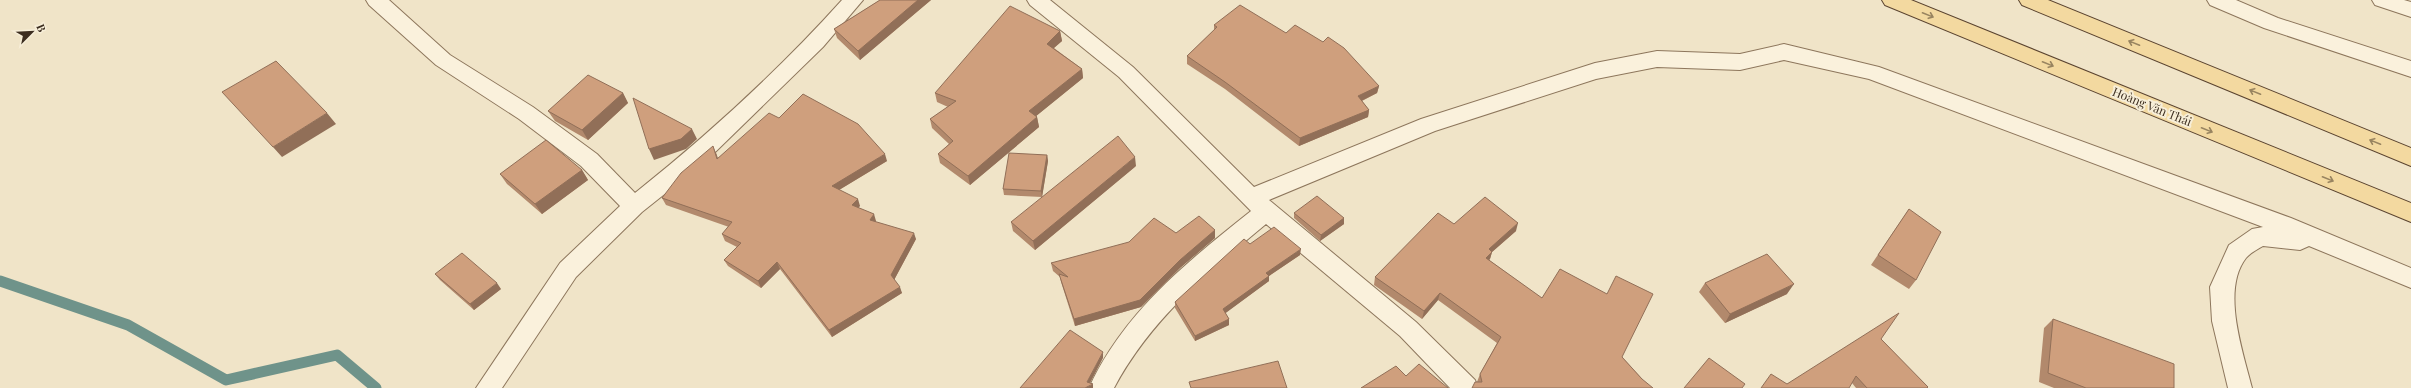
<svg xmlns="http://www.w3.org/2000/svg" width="2411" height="388" font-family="'Playfair Display',serif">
<rect width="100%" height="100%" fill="#f0e4c8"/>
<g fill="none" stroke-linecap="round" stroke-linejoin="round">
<path stroke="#6f938a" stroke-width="11" d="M 0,281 L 128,325 L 226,380 L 337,355 L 376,388"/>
<g stroke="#8d765c" stroke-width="2">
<path id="minor" d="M 366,0 L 389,0 L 450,55 L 533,107 L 597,154 L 635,193 C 709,134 779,70 842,0 L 863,0 L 823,47 L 706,161 L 642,212 L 576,277 L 502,388 L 476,388 L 560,263 L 620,206 L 581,166 L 519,119 L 436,65 L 369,5 Z
M 1027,0 L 1050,0 L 1133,67 L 1254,187 L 1421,119 L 1595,63 L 1657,51 L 1740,54 L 1784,44 L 1879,67 L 2291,218 L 2411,268 L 2411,288 L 2309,246 L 2300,250 L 2263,246 C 2258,249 2250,253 2246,258 C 2221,290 2243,352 2252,388 L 2228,388 L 2212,321 L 2210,287 L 2229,245 L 2252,229 L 2263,227 L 1869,79 L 1784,60 L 1740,70 L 1657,67 L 1596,79 L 1435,131 L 1269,200 L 1416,322 L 1475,380 L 1478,388 L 1450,388 L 1400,336 L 1266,224 C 1208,272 1150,320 1114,388 L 1089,388 C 1123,313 1188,261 1251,211 L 1119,77 L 1030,5 Z
M 2207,0 L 2236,0 L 2278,18 L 2411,61 L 2411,77 L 2264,28 L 2210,5 Z
M 2372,0 L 2404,0 L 2411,2 L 2411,17 L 2375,5 Z"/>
</g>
<g stroke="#5b4430" stroke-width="2">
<path id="primary" d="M 1882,0 L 1911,0 L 2411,203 L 2411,222 L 1885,5 Z
M 2019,0 L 2048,0 L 2411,148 L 2411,166 L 2022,5 Z"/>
</g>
<use href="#minor" fill="#faf1dc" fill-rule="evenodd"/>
<use href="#primary" fill="#f3d9a0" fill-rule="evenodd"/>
</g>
<path fill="#b2896c" d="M 880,0 L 931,0 L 860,60 L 837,38 L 834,29 Z
M 1214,25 L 1286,33 L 1379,86 L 1377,93 L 1362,101 L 1369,110 L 1368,117 L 1299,146 L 1225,89 L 1187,64 L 1187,56 L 1214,30 Z
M 1060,31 L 1062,41 L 1054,48 L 1082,69 L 1083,78 L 1036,116 L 1037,117 L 1039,127 L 970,185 L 940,163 L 938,154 L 949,144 L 932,128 L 930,119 L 948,107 L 937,102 L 935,93 Z
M 623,93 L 628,103 L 588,140 L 555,121 L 548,111 Z
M 779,118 L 887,161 L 839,190 L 860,206 L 858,207 L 876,221 L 876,222 L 916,239 L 894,280 L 902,293 L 832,337 L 780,269 L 761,288 L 728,266 L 724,260 L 737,247 L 725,241 L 722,234 L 729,227 L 666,205 L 662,198 L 716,153 L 718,158 Z
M 1047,155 L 1048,161 L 1042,197 L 1004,195 L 1003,189 Z
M 1136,166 L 1035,250 L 1013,231 L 1011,222 Z
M 582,170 L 588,180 L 542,214 L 507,184 L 500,174 Z
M 1909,209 L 1916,280 L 1909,289 L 1871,265 Z
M 1294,213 L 1344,218 L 1344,224 L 1320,241 L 1294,218 Z
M 1454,224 L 1516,231 L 1492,252 L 1490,259 L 1489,260 L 1622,357 L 1642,379 L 1477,382 L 1480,374 L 1497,343 L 1438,300 L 1422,319 L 1374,285 L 1375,277 Z
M 1215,230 L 1215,238 L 1180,268 L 1141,307 L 1075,326 L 1061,282 L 1060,277 L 1053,271 L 1051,263 L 1176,233 Z
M 1250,244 L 1300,255 L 1269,276 L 1269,281 L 1225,313 L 1229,319 L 1229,325 L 1195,341 L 1175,308 L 1175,302 Z
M 435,274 L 501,289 L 474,310 L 440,280 Z
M 1705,283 L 1787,294 L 1725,323 L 1699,292 Z
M 2053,319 L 2174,388 L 2054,388 L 2039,382 L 2044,328 Z
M 1881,339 L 1928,388 L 1856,388 L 1852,383 L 1787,384 Z"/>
<path fill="#916f58" d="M 918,0 L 931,0 L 860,60 L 858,51 Z
M 1060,31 L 1062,41 L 1048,53 L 1047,44 Z
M 1082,69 L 1083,78 L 1030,121 L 1029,111 Z
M 1379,86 L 1377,93 L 1357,103 L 1358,96 Z
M 623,93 L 628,103 L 588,140 L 582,130 Z
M 1369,110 L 1368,117 L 1299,146 L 1300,138 Z
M 327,113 L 336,124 L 282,157 L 273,147 Z
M 1037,117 L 1039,127 L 970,185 L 968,176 Z
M 692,129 L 697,139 L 686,149 L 654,160 L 649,149 Z
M 713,146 L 716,153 L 720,166 L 717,159 Z
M 885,154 L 887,161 L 834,193 L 832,186 Z
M 1047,155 L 1048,161 L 1042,197 L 1041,191 Z
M 1135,157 L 1136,166 L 1035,250 L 1033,241 Z
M 582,170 L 588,180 L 542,214 L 535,204 Z
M 858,199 L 860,206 L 855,211 L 852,205 Z
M 874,214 L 876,221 L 872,227 L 870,220 Z
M 1344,218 L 1344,224 L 1320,241 L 1321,235 Z
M 1518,223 L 1516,231 L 1492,252 L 1490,259 L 1483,266 L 1489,249 Z
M 1215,230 L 1215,238 L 1180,268 L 1141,307 L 1075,326 L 1074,319 L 1180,260 Z
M 914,233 L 916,239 L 893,282 L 891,275 Z
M 1301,249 L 1300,255 L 1269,276 L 1269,281 L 1223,315 L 1223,309 L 1266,273 Z
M 777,262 L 780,269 L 761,288 L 758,281 Z
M 497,283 L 501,289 L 474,310 L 470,304 Z
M 1794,284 L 1787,294 L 1725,323 L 1730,314 Z
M 900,287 L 902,293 L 832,337 L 829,330 Z
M 1440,293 L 1438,300 L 1422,319 L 1424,311 Z
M 1229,319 L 1229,325 L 1195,341 L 1195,336 Z
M 1103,352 L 1103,358 L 1088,387 L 1093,384 L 1093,388 L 1085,388 L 1087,382 Z"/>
<path fill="#cf9f7d" stroke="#916f58" d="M 880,0 L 918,0 L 858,51 L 834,29 Z
M 1240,5 L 1286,33 L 1295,25 L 1323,42 L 1328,37 L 1344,48 L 1379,86 L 1358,96 L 1369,110 L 1300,138 L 1225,82 L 1187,56 L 1217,27 L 1214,25 Z
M 1010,6 L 1060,31 L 1047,44 L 1082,69 L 1029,111 L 1037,117 L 968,176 L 938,154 L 953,141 L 930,119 L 956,101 L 935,93 Z
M 276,61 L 327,113 L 273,147 L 222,92 Z
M 588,75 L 623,93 L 582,130 L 548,111 Z
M 803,94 L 858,124 L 885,154 L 832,186 L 858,199 L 852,205 L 874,214 L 870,220 L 914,233 L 891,275 L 900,287 L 829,330 L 777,262 L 758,281 L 724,260 L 741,243 L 722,234 L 732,222 L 662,198 L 681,173 L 713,146 L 717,159 L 769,113 L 779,118 Z
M 633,98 L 692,129 L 681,139 L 649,149 Z
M 1118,136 L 1135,157 L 1033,241 L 1011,222 Z
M 546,140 L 582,170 L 535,204 L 500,174 Z
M 1009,153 L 1047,155 L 1041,191 L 1003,189 Z
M 1317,196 L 1344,218 L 1321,235 L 1294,213 Z
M 1485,197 L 1518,223 L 1489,249 L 1492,252 L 1486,258 L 1542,298 L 1560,269 L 1607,294 L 1616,276 L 1653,294 L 1622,357 L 1642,379 L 1653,388 L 1472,388 L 1475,382 L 1482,382 L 1480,374 L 1501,337 L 1440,293 L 1424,311 L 1375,277 L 1438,213 L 1454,224 Z
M 1909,209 L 1941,232 L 1916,280 L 1878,255 Z
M 1199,216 L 1215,230 L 1180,260 L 1140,300 L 1074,319 L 1059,274 L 1068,277 L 1051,263 L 1129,242 L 1154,218 L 1176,233 Z
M 1274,227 L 1301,249 L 1266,273 L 1269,276 L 1223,309 L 1229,319 L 1195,336 L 1175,302 L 1244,239 L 1250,244 Z
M 462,253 L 497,283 L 470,304 L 435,274 Z
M 1767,254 L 1794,284 L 1730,314 L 1705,283 Z
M 1899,313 L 1881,339 L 1928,387 L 1927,388 L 1867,388 L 1856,376 L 1849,388 L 1761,388 L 1771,374 L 1787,384 Z
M 2053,319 L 2174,364 L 2174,388 L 2086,388 L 2048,373 Z
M 1070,330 L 1103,352 L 1087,382 L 1093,384 L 1085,388 L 1020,388 Z
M 1709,358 L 1745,384 L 1742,388 L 1684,388 Z
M 1278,361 L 1287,388 L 1191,388 L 1189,382 Z
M 1419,364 L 1448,388 L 1361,388 L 1396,366 L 1406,376 Z"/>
<defs><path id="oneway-shaft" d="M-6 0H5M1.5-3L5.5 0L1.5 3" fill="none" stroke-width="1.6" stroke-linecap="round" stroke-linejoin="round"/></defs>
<g stroke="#988460">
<use href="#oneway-shaft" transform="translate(1928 15) rotate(22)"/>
<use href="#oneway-shaft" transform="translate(2134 43) rotate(-158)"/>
<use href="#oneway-shaft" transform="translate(2048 64) rotate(22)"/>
<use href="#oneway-shaft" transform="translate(2255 92) rotate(-158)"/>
<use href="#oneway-shaft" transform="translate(2207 130) rotate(22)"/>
<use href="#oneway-shaft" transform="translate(2375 142) rotate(-158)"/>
<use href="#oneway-shaft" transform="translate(2328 179) rotate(22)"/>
</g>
<g text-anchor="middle" stroke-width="4" stroke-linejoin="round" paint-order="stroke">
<g font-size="12" fill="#3d2e20" stroke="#f7eed8">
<text transform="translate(2152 107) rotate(22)" y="4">Hoàng Văn Thái</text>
</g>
</g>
<g transform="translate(32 32) rotate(66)" stroke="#f7eed8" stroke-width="3" paint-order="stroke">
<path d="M0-3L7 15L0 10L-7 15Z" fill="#3d2e20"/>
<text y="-6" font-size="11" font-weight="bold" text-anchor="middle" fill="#3d2e20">B</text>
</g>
</svg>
